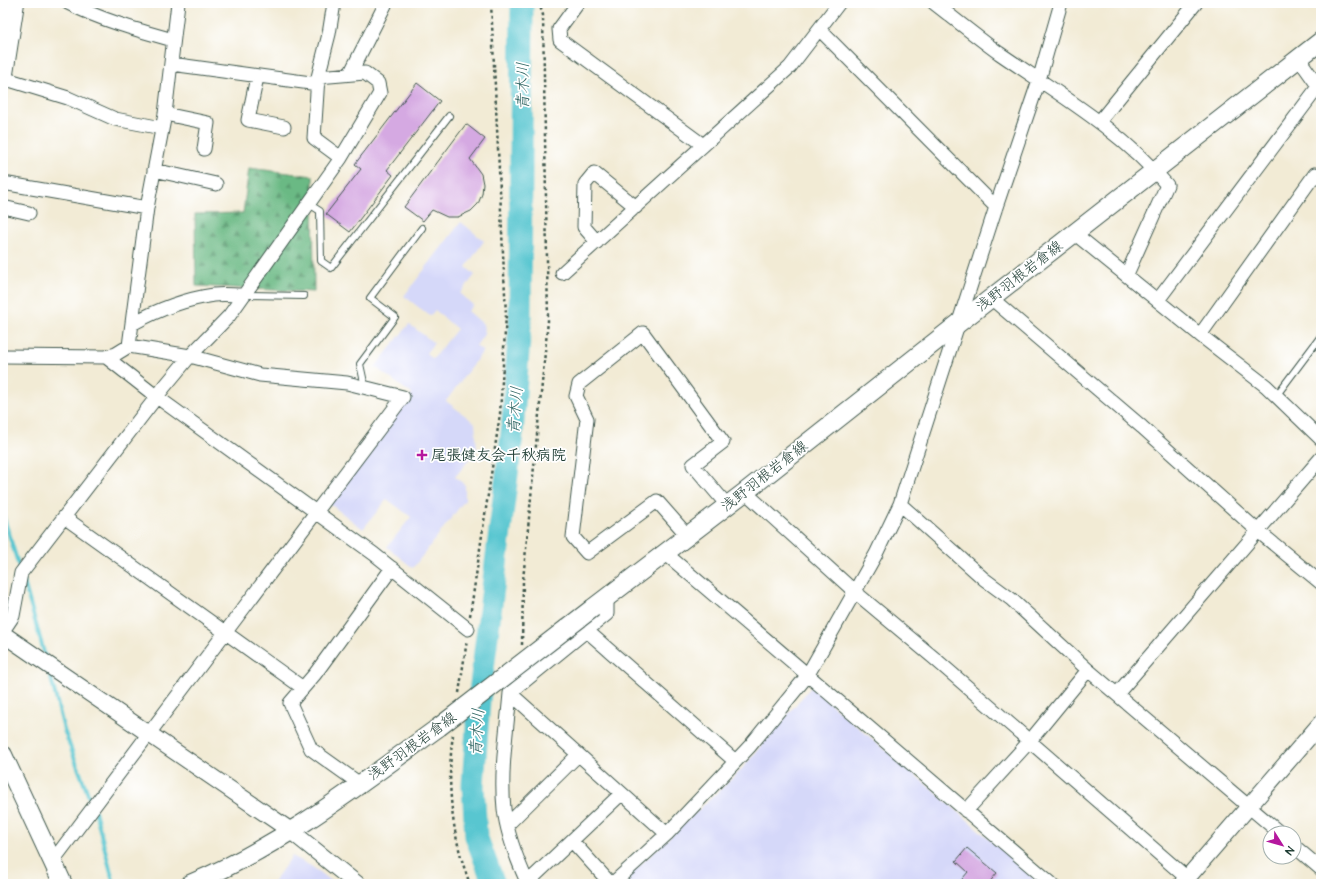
<svg xmlns="http://www.w3.org/2000/svg" width="1324" height="887" font-family="'Architects Daughter','Klee One',sans-serif">
<defs>
<pattern id="forest-firs" width="22" height="20" patternUnits="userSpaceOnUse"><rect width="22" height="20" fill="#6ab984"/><path d="M5 1l3.5 6h-7zM16 11l3.5 6h-7z" fill="#57986d"/></pattern>
</defs>
<rect width="100%" height="100%" fill="#fff"/>
<filter id="ink" filterUnits="userSpaceOnUse"><feTurbulence type="fractalNoise" baseFrequency=".025" numOctaves="2"/><feDisplacementMap in="SourceGraphic" scale="8" xChannelSelector="R" yChannelSelector="G"/><feConvolveMatrix kernelMatrix="1 2 1 2 8 2 1 2 1" color-interpolation-filters="sRGB"/></filter>
<filter id="wash" filterUnits="userSpaceOnUse"><feTurbulence type="fractalNoise" baseFrequency=".012" numOctaves="4" result="noise"/><feDisplacementMap in="SourceGraphic" scale="16" xChannelSelector="R" yChannelSelector="G"/><feGaussianBlur stdDeviation="0.9" result="paint"/><feColorMatrix in="noise" values="0 0 0 0 0 0 0 0 0 0 0 0 0 0 0 0 0 1.4 0 .05"/><feComposite in="paint" operator="in"/></filter>
<g filter="url(#wash)">
<rect width="100%" height="100%" fill="#f2ebd5"/>
<path fill="#d5d8f9" d="M 461,222 L 484,241 L 466,267 L 475,275 L 460,294 L 473,305 L 468,311 L 483,324 L 485,333 L 476,346 L 483,351 L 446,401 L 475,423 L 477,450 L 455,477 L 465,485 L 465,500 L 413,568 L 387,547 L 411,517 L 387,499 L 363,529 L 330,504 L 412,394 L 375,367 L 409,324 L 434,343 L 426,353 L 433,359 L 457,329 L 435,310 L 430,316 L 404,296 Z
M 811,687 L 962,815 L 1040,884 L 620,884 L 740,771 Z
M 292,856 L 311,866 L 336,884 L 272,884 Z"/>
<path fill="url(#forest-firs)" stroke="#447b5c" d="M 249,168 L 313,176 L 314,292 L 196,286 L 195,214 L 243,213 Z"/>
<g fill="none" stroke-linecap="round" stroke-linejoin="round">
<path stroke="#59c6d0" stroke-width="4" d="M 3,515 L 20,570
M 24,582 L 45,656
M 49,670 L 64,730 L 92,805
M 95,811 L 114,884"/>
<path stroke="#59c6d0" stroke-width="23" d="M 494,884 L 476,836 L 473,785 L 479,701 L 512,434 L 520,325 L 522,3"/>
</g>
<g id="blocks">
<path fill="#d5a9e2" d="M 417,83 L 440,101 L 387,170 L 393,175 L 350,232 L 326,214 L 361,169 L 355,164 Z
M 466,124 L 485,139 L 470,159 L 481,174 L 483,184 L 482,194 L 478,204 L 471,211 L 458,217 L 447,217 L 432,210 L 423,221 L 404,207 Z
M 967,848 L 997,873 L 988,884 L 958,884 L 968,872 L 956,861 Z"/>
</g>
</g>
<g filter="url(#ink)">
<use href="#blocks" fill-opacity="0" stroke="#3f574c" stroke-width="1"/>
<g fill="none" stroke-linecap="round" stroke-linejoin="round">
<g stroke="#3f574c" stroke-width="8">
<path id="service" d="M 309,204 L 320,211 L 321,261 L 331,268 L 449,116
M 244,295 L 304,296
M 365,387 L 360,364 L 395,317 L 370,298 L 422,228
M 1276,396 L 1321,336"/>
</g>
<g stroke="#3f574c" stroke-width="15">
<path id="minor" d="M 68,3 C 101,20 137,30 173,40
M 334,3 L 329,34 L 318,77 L 314,138 L 341,158
M 578,3 L 559,29 L 560,40 L 703,145
M 934,3 C 956,20 977,37 999,53 C 1057,93 1121,130 1167,185 L 1127,274
M 820,30 L 996,207
M 1299,59 L 1321,90
M 171,64 L 318,84
M 350,74 L 386,3
M 257,77 L 248,120 L 284,127
M 3,78 L 68,98 L 115,119 L 162,128
M 165,114 L 208,123 L 204,149
M 1099,122 L 1196,3
M 154,170 L 216,184
M 3,183 L 147,208
M 3,207 L 29,213
M 1074,233 L 1200,335 L 1266,386 L 1321,439
M 597,242 L 584,227 L 585,184 L 594,173 L 636,207
M 562,273 L 790,67 L 839,3
M 991,298 L 1142,427 L 1258,531 L 1321,583
M 1158,300 L 1318,87
M 132,324 C 157,310 186,299 214,295 C 223,294 233,295 242,295
M 1200,335 L 1315,174 L 1321,178
M 129,346 L 147,208 L 165,114 L 178,3
M 3,356 L 106,357 L 116,354 L 129,346 L 190,356 L 260,375 L 347,383 L 403,397 L 52,862
M 106,357 L 157,397 L 374,554 L 468,629
M 745,492 L 855,592 L 934,658 L 1187,878
M 900,504 L 984,579 L 1011,599 L 1088,670 L 1280,833
M 64,517 L 303,688
M 687,535 L 657,501 L 587,553 L 573,537 L 587,419 L 576,396 L 579,384 L 643,333 L 723,442 L 693,465 L 727,505
M 665,553 L 1052,884
M 586,630 L 735,761
M 3,631 L 13,616 L 21,573 L 165,386 L 190,356 L 229,316 L 341,158 L 380,93 L 378,83 L 365,73 L 318,77
M 510,693 L 667,834
M 1117,694 L 1321,458
M 360,784 L 311,749 L 290,703 L 315,674 L 392,568
M 966,811 L 1029,742 L 1088,670
M 507,825 L 578,755
M 572,841 L 611,884
M 1294,846 L 1321,869
M 527,883 L 621,794
M 528,884 C 517,860 507,835 504,809 C 500,771 507,730 510,693 L 607,614 L 607,596
M 612,884 L 667,834 L 750,746 L 807,676 L 876,554 L 900,504 L 996,207 L 1039,80 L 1061,3"/>
</g>
<g stroke="#3f574c" stroke-width="18">
<path id="tertiary" d="M 3,634 L 291,831 L 357,884
M 1182,884 L 1321,723"/>
</g>
<g stroke="#3f574c" stroke-width="20">
<path id="secondary" d="M 3,80 L 15,3
M 593,608 L 745,492 L 959,323 L 1321,41
M 3,755 L 63,884
M 190,884 C 281,846 359,785 439,727"/>
</g>
<path stroke="#3f574c" stroke-width="2.5" stroke-dasharray="3 3" stroke-linecap="butt" d="M 470,616 L 500,414 L 506,315 L 491,3
M 522,645 L 523,580 L 548,321 L 543,15 L 539,3
M 459,693 L 467,640
M 453,735 C 446,784 452,838 470,884"/>
<use href="#service" stroke="#fff" stroke-width="6"/>
<use href="#minor" stroke="#fff" stroke-width="13"/>
<use href="#tertiary" stroke="#fff" stroke-width="16"/>
<use href="#secondary" stroke="#fff" stroke-width="18"/>
<g stroke="#3f574c" stroke-width="20" stroke-linecap="butt">
<path id="secondary-bridge" d="M 439,727 L 593,608"/>
</g>
<use href="#secondary-bridge" stroke="#fff" stroke-width="18"/>
</g>
</g>
<path fill="#b5179e" stroke="#fff" stroke-width="1.5" d="M420 449h4v4h4v4h-4v4h-4v-4h-4v-4h4z"/>
<g text-anchor="middle" stroke-width="3.5" stroke-linejoin="round" paint-order="stroke">
<g font-size="15" fill="#1f3d34" stroke="#fff">
<text transform="translate(1019 276) rotate(-38)" y="5">浅野羽根岩倉線</text>
<text transform="translate(764 476) rotate(-38)" y="5">浅野羽根岩倉線</text>
<text transform="translate(412 746) rotate(-36)" y="5">浅野羽根岩倉線</text>
</g>
<g font-size="15" font-weight="bold" fill="#1f3d34" stroke="#fff" text-anchor="start">
<text x="431" y="460">尾張健友会千秋病院</text>
</g>
<g font-size="16" font-style="italic" fill="#306663" stroke="#fff">
<text transform="translate(522 86) rotate(-90)" y="6">青木川</text>
<text transform="translate(514 410) rotate(-85)" y="6">青木川</text>
<text transform="translate(476 732) rotate(-86)" y="6">青木川</text>
</g>
</g>
<rect width="1324" height="887" fill="none" stroke="#fff" stroke-width="16"/>
<g transform="translate(1282 845) rotate(127)"><circle r="19" fill="#ffffff" stroke="#a5b1ae"/>
<path d="M0-3L7 15L0 10L-7 15Z" fill="#b5179e"/>
<text y="-6" font-size="11" font-weight="bold" text-anchor="middle" fill="#1f3d34">N</text>
</g>
</svg>
